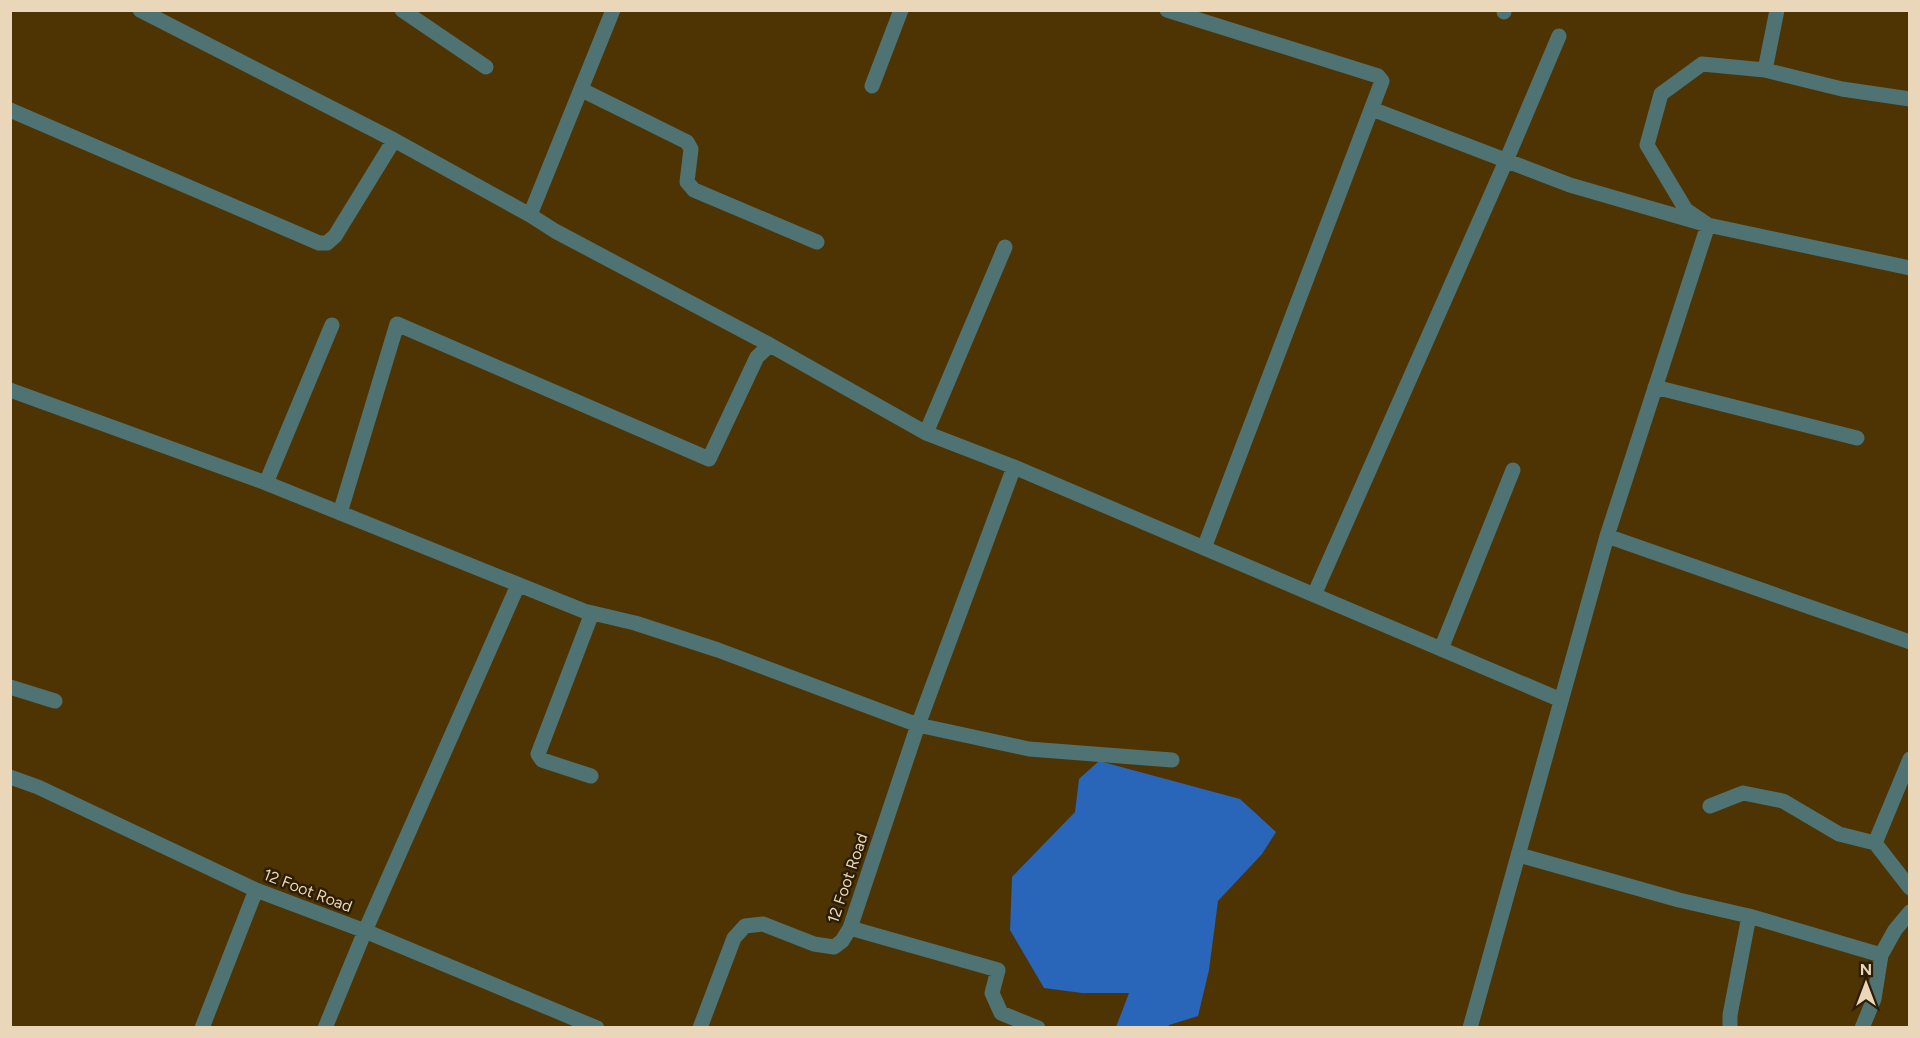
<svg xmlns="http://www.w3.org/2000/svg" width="1920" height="1038" font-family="Figtree,sans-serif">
<rect width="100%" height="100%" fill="#4d3402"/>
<path fill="#2966ba" d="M 1099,761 L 1240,799 L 1276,832 L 1262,854 L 1218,901 L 1209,970 L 1198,1016 L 1169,1025 L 1169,1027 L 1116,1027 L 1129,993 L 1082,993 L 1044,988 L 1010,930 L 1012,877 L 1075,812 L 1079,779 Z"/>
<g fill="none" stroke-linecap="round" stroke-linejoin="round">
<path stroke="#4f7273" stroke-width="15" d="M 140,10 L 394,140 L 530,215 L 555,231 L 770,345 L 926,433 L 1014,467 L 1561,700
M 402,10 L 486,67
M 1167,10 L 1378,76 L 1382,81 L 1204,548
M 1504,12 L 1504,10
M 1765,70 L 1777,10
M 872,86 L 901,10
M 582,90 L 687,142 L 691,149 L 687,182 L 694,190 L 817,242
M 1372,109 L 1570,185 L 1708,225 L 1910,268
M 10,110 L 319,243 L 327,243 L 335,236 L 394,140
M 530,215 L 613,10
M 1655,387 L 1857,438
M 10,390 L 266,483 L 584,611 L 635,623 L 718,650 L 918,725 L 1029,749 L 1172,760
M 926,433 L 1005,247
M 266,483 L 332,325
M 340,513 L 397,324 L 709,459 L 757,357 L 770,345
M 1607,536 L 1910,642
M 1314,595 L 1506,161 L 1559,36
M 1441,649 L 1513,470
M 10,687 L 55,701
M 591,776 L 542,760 L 538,754 L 592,613
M 10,777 L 38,787 L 256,890 L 365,931 L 597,1028
M 1710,806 L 1743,793 L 1783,801 L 1839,834 L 1875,843 L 1910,888
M 1875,843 L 1910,759
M 1519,855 L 1679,900 L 1749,916 L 1881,955
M 850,928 L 998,970 L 992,993 L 1001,1013 L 1038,1028
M 202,1028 L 256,890
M 325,1028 L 365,931 L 518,585
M 700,1028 L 734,938 L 745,926 L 763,924 L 814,944 L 834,947 L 842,941 L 850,928 L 918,725 L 1014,467
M 1470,1028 L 1607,536 L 1708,225 L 1686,210 L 1647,145 L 1661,94 L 1702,64 L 1765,70 L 1842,89 L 1910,99
M 1730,1028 L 1730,1015 L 1749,916
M 1862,1028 L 1874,999 L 1881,955 L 1895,930 L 1910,912"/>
</g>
<g text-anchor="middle" stroke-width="5" stroke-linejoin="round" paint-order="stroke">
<g font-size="16" fill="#ead6b9" stroke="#2c1d05">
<text transform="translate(847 878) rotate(-71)" y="6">12 Foot Road</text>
<text transform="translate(308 890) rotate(21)" y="6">12 Foot Road</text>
</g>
</g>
<rect width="1920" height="1038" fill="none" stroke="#ead6b9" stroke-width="24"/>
<g transform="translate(1866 984)" stroke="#2c1d05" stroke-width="4.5" paint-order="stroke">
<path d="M0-4.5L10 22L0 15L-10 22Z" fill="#ead6b9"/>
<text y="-9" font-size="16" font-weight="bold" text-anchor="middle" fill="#ead6b9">N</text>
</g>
</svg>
